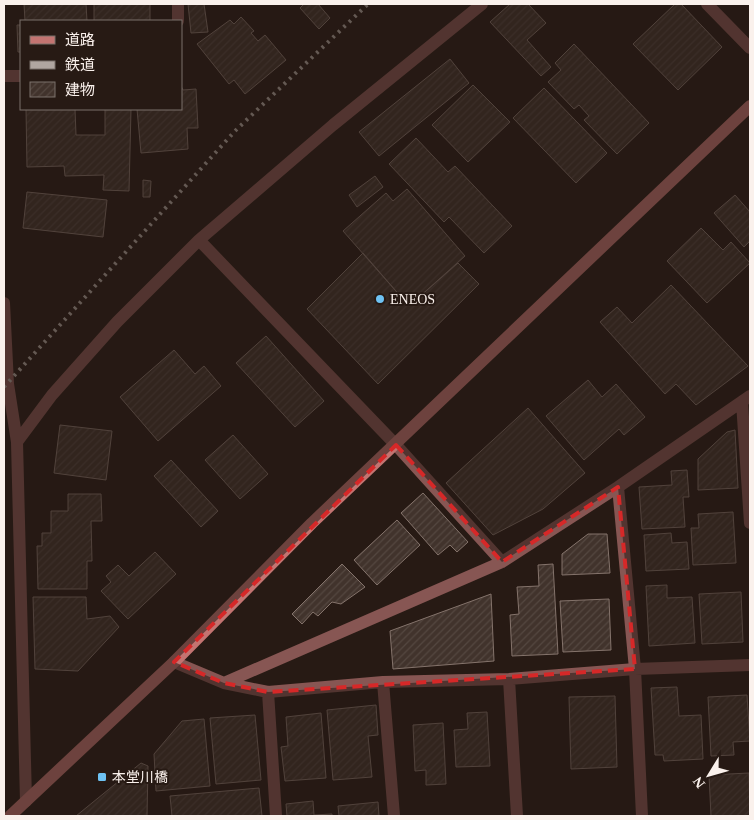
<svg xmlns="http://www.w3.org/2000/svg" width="754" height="820" font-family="'Times New Roman','Noto Sans JP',serif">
<defs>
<pattern id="building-hatch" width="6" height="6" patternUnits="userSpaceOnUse" patternTransform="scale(1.25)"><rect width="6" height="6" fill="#41332c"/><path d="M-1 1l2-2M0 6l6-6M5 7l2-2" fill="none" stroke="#544740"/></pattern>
</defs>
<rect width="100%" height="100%" fill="#271a14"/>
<path fill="url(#building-hatch)" stroke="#84736b" d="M 24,4 L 86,4 L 87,21 L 25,21 Z
M 94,4 L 150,4 L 150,21 L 94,21 Z
M 188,4 L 204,4 L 208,32 L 191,33 Z
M 304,4 L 318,4 L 330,18 L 319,29 L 300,8 Z
M 510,4 L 528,4 L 546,23 L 527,40 L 551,67 L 541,76 L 490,22 Z
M 675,4 L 681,4 L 722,47 L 678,90 L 633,44 Z
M 241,17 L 254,31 L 251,33 L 258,41 L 265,35 L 286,60 L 245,94 L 234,80 L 229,84 L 197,44 L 230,20 L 234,24 Z
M 17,25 L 21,25 L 21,52 L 18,52 Z
M 574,44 L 649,123 L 617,154 L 584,120 L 589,116 L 579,105 L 574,109 L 548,82 L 561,70 L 555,63 Z
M 450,59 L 469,83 L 379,156 L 359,132 Z
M 473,85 L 510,122 L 468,162 L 432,125 Z
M 181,86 L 183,90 L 196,89 L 198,128 L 187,128 L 188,149 L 141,153 L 137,109 L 181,109 Z
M 544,88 L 607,153 L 576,183 L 513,118 Z
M 26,109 L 75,109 L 76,135 L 105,135 L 105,109 L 131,109 L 129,191 L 103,190 L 104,175 L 65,176 L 64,166 L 27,167 Z
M 416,138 L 448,172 L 455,166 L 512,226 L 484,253 L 449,217 L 444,222 L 389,164 Z
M 375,176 L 383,187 L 357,207 L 349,195 Z
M 143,180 L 151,181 L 150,197 L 143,197 Z
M 407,189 L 465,256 L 409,306 L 343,231 L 386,193 L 393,201 Z
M 27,192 L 107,200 L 103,237 L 23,228 Z
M 735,195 L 750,212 L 750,241 L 744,247 L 714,213 Z
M 701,228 L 723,250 L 731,242 L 750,263 L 707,303 L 667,261 Z
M 363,253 L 409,306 L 458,263 L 479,284 L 378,384 L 307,309 Z
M 671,285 L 748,366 L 696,405 L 676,384 L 665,394 L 600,322 L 617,307 L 632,323 Z
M 266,336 L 324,401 L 295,427 L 236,363 Z
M 174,350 L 195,374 L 204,366 L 221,386 L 158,441 L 120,397 Z
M 588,380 L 602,397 L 616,384 L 645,417 L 624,435 L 619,429 L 584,460 L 546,416 Z
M 528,408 L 585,473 L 543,509 L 493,535 L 446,483 Z
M 60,425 L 112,431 L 106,480 L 54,473 Z
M 735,430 L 738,488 L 698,490 L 698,459 L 727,432 Z
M 233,435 L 268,474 L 240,499 L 205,460 Z
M 171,460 L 218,511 L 201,527 L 154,476 Z
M 687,470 L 689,497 L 683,497 L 685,527 L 642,529 L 639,487 L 672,485 L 671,471 Z
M 423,493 L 468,542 L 457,552 L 450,545 L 438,555 L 401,513 Z
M 68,494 L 101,494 L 102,521 L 91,521 L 92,561 L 87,561 L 87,589 L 38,589 L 37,546 L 42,546 L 42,533 L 51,533 L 51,511 L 68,511 Z
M 733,512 L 736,563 L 693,565 L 691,528 L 699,528 L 698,514 Z
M 397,520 L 420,545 L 377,585 L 354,560 Z
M 671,533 L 672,543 L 687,542 L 689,569 L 646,571 L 644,535 Z
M 588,534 L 607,534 L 610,573 L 562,575 L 562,554 Z
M 155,552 L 176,574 L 128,619 L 101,591 L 111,582 L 106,576 L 118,565 L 129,576 Z
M 342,564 L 365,587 L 341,604 L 332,602 L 318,616 L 313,612 L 302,624 L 292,614 Z
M 553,564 L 558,654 L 512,656 L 510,615 L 519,614 L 517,587 L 539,586 L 538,565 Z
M 667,585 L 667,598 L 692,597 L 695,643 L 649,646 L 646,586 Z
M 741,592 L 743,642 L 702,644 L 699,594 Z
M 491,594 L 494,661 L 393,669 L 390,631 Z
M 33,597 L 86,597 L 87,619 L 110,616 L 119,627 L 78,671 L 35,669 Z
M 609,599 L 611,650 L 563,652 L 560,601 Z
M 677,687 L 679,716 L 701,715 L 703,759 L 664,761 L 663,755 L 655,755 L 651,688 Z
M 747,695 L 750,741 L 733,742 L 734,755 L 711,756 L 708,697 Z
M 615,696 L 617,767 L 571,769 L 569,697 Z
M 376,705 L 378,735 L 368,736 L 372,777 L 333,780 L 327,710 Z
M 487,712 L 490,766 L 456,767 L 454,730 L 468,729 L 467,713 Z
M 321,713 L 326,778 L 285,781 L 281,747 L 288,746 L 286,717 Z
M 255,715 L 261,780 L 216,784 L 210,718 Z
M 204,719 L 210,786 L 156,791 L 154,754 L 182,721 Z
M 443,723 L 446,784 L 426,785 L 426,770 L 415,771 L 413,725 Z
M 141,763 L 148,766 L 147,816 L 76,816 Z
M 749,773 L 750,816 L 711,816 L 709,775 Z
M 259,788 L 262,816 L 172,816 L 170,796 Z
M 313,801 L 314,815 L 332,814 L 332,816 L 287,816 L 286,804 Z
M 378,802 L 379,816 L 339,816 L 338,806 Z"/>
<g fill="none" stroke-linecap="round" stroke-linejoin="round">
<path stroke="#875653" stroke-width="12" d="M 178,4 L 178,21
M 707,4 L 750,48
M 4,76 L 21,76
M 199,240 L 396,445 L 502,562
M 4,303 L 8,384 L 17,442 L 26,801
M 742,402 L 750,523
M 17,442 L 52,395 L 117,322 L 199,240 L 333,125 L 482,4
M 618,487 L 635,669 L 642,816
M 174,662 L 224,683 L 268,692 L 383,682 L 509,679 L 635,669 L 750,665
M 509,679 L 517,816
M 383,682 L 394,816
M 224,683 L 502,562 L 618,487 L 750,396
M 268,692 L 276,816"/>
<path stroke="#c37471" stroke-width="12" d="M 10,816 L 174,662 L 312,523 L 750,106"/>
<path stroke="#b0a6a0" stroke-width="4" stroke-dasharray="2.5 5" stroke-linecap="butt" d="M 4,387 L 235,131 L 368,4"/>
</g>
<path d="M0 0H754V820H0ZM 396,445 L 502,562 L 618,487 L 635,669 L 268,692 L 224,683 L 174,662 Z" fill="#271a14" fill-opacity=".55" fill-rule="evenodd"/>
<path fill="none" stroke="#d62828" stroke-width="4" stroke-dasharray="10 6" stroke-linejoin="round" d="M 396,445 L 502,562 L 618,487 L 635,669 L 268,692 L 224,683 L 174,662 Z"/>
<g fill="#6ec2f3" stroke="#271a14" stroke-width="2">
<circle cx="380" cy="299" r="5"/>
<rect x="97" y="772" width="10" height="10" rx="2.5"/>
</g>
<g text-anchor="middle" stroke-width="4" stroke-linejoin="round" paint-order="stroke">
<g font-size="14" fill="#faf1ec" stroke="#271a14" text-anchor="start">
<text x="390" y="304">ENEOS</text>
<text x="112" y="782">本堂川橋</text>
</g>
</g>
<rect width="754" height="820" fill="none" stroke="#faf1ec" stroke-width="10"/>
<rect x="20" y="20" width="162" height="90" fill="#271a14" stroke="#7b706a"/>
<rect x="30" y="36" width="25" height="8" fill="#c37471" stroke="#7b706a"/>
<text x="65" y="45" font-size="15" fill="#faf1ec">道路</text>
<rect x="30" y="61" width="25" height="8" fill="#b0a6a0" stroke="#7b706a"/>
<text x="65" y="70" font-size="15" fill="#faf1ec">鉄道</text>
<rect x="30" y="82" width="25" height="15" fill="url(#building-hatch)" stroke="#7b706a"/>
<text x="65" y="95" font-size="15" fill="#faf1ec">建物</text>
<g transform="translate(709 775) rotate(233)" stroke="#271a14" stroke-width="4" paint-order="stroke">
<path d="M0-4L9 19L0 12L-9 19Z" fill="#faf1ec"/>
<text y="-8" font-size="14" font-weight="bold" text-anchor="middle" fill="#faf1ec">N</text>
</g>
</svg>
